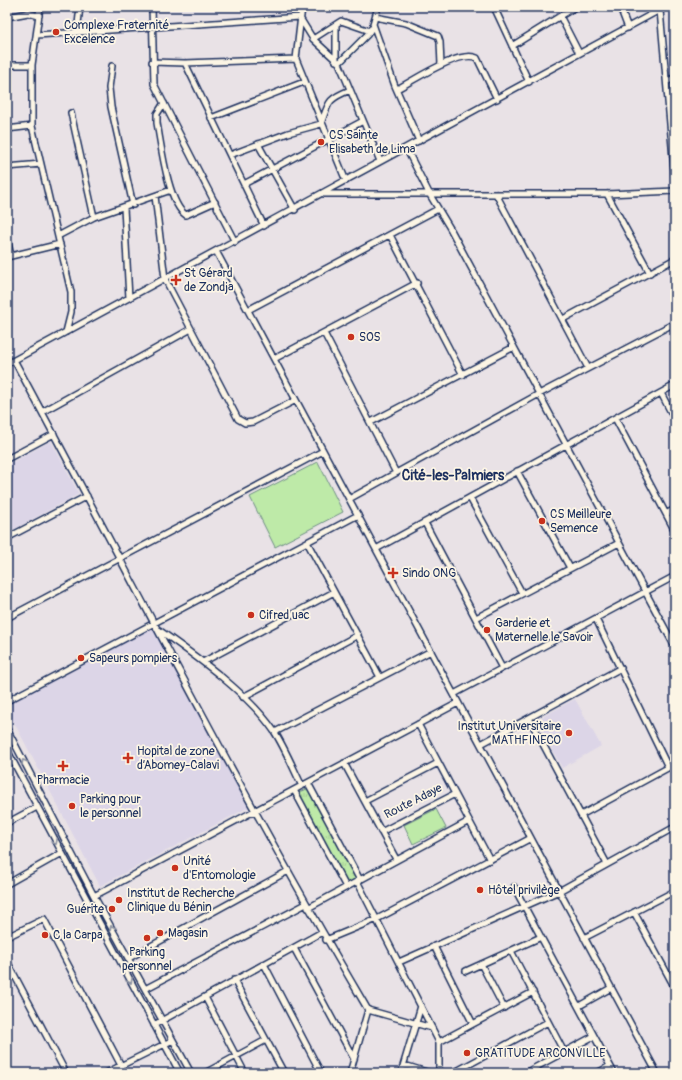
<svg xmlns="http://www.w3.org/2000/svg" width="682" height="1080" font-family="Pangolin,sans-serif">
<defs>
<pattern id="park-tufts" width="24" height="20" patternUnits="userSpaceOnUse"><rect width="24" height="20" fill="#beeaa8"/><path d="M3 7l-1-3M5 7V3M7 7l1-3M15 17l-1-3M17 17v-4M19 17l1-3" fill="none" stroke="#a3c993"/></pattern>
</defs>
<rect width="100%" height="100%" fill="#e9e2e6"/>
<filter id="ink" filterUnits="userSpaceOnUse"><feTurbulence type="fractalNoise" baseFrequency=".025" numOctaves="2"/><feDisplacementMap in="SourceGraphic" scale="8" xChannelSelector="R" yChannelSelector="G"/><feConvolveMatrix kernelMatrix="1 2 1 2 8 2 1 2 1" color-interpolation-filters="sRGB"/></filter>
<g filter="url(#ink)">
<path fill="#dcd5e7" d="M 51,441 L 79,494 L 7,533 L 7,465 Z
M 154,626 L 249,807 L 100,886 L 7,709 L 7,704 Z
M 575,699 L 601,746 L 562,768 L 537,720 Z"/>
<path fill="#beeaa8" stroke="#6c8c83" d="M 318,462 L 343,512 L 275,547 L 250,497 Z
M 436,809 L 446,828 L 413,844 L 404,825 Z"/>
<path fill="url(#park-tufts)" stroke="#6c8c83" d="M 309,788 L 357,878 L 346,884 L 298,793 Z"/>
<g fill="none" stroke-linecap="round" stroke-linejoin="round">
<g stroke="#1b2f5e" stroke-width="8">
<path id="minor" d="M 40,7 L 32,65 L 32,126 L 71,292 L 71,312 L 66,332
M 152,7 L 154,84 L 235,242
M 302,7 L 296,59 L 346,181
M 378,7 L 373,24 L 395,86 L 419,141
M 494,7 L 529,82
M 620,7 L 628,28
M 660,10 L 675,181
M 560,16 L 579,53
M 7,17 L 28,13 L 39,16
M 375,17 L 406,23 L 438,36 L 440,42 L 441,65
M 300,18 L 313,39 L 339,63 L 380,161
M 77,32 L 80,7
M 37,35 L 300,17
M 313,39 L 341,21 L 370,31
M 512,46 L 575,7
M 336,61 L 336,25
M 152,62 L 185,63 L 296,59
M 185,63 L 264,226
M 339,63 L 367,35 L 371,29
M 7,65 L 32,65
M 112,66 L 109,88 L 111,107 L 133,205
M 667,82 L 675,77
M 397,89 C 413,81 460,49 477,58 L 497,99
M 164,103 L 157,114 L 157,123 C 161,144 168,204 186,215 L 215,202
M 71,113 L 94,217
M 211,118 L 304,82
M 7,129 L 32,126
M 258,144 L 295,210
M 406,148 L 430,195 L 451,230 L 675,647
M 230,155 L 288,133 L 321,124 C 329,101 328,99 350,90
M 7,167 L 41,164
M 244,184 L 363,121
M 324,194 L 607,194 L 675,191
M 496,194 L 588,368
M 607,194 L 650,273
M 155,196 L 165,279 L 238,419 L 245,423 L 253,422 L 296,400
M 124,208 L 129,298
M 390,235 L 463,375
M 58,236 L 94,217 L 171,190
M 7,238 L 11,256
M 216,251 L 657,1073
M 7,257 L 60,244
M 248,310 L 438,209
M 563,319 L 675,259
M 324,333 L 396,473
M 274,359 L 417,283
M 14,360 C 130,575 240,793 364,1003 L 368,1010 L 432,1028
M 7,364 L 665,7
M 661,393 L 675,420
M 42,412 L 191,329
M 615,418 L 675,531
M 371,422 L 514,347
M 7,459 L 54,434
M 517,471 L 570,568
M 470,498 L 522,593
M 349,499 L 539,394 L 675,323
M 666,514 L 675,509
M 425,523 L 502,668
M 7,538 L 87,496
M 307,542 L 380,677
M 376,549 L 675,385
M 7,618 L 323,451
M 476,618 L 619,543
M 596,619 L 668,767
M 159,630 C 197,657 248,693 274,731 C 285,748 293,768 302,786
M 203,662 L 334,592
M 454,694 L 675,576
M 243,697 L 358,635
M 7,701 L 358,515
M 529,718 L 607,864
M 418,724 L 490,860
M 7,729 L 94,896 L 191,1073
M 275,732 L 431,651
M 481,744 L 621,668
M 7,750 L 180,1073
M 344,763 L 396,859
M 308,783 L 360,880
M 294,790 L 346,887
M 365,801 L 438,763
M 581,815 L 675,764
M 7,823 L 37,807
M 381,832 L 455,794
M 357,881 L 439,1042 L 439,1073
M 7,884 L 62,853
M 514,887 L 614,1073
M 94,896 L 458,703
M 308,908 L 469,821
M 634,912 L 675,988
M 7,937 L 44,919 L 125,1073
M 584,938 L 675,891
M 326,940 L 377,919 L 531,838
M 434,946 L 473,1024
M 294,948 L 354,1059
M 511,951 L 564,1052
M 129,958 L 288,871
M 7,961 L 66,1073
M 399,962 L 559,891 L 675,827
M 264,964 L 321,1073
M 481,964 L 504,1008
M 466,971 L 541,937
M 234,980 L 284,1073
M 145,989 L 306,904
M 205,997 L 245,1073
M 579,1006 L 611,988
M 154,1025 L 322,932
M 439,1042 L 533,992
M 404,1065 L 430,1073
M 106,1073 L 173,1040
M 205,1073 L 266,1040
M 350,1073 L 368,1010
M 401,1073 L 421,1006
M 453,1073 L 548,1022
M 525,1073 L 594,1036
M 597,1073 L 610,1066"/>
</g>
<use href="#minor" stroke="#fcf5e5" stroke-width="5"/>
</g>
<defs><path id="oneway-chevron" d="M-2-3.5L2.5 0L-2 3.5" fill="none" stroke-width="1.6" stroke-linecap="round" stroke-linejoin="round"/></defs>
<g stroke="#8c92a2">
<use href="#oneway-chevron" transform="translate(24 762) rotate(-117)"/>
<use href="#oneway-chevron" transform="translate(55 842) rotate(62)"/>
<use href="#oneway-chevron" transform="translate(112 928) rotate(-119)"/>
<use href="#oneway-chevron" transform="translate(130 981) rotate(62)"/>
</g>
</g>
<g fill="#c8321e" stroke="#fcf5e5" stroke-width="1.5">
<circle cx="56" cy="32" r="4"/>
<circle cx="321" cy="142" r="4"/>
<path d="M174 274h4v4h4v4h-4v4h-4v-4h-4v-4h4z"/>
<circle cx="351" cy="337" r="4"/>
<circle cx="542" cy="521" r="4"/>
<path d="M391 567h4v4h4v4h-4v4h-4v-4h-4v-4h4z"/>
<circle cx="251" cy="615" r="4"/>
<circle cx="487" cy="630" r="4"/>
<circle cx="81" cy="658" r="4"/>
<circle cx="569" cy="733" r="4"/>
<path d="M126 752h4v4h4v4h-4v4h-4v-4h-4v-4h4z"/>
<path d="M61 760h4v4h4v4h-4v4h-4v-4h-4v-4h4z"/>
<circle cx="72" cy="806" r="4"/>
<circle cx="175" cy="868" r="4"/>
<circle cx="480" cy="890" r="4"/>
<circle cx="119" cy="900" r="4"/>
<circle cx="112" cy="909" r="4"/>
<circle cx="160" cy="933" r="4"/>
<circle cx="45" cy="935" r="4"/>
<circle cx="147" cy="938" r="4"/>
<circle cx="467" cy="1053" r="4"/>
</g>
<g text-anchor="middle" stroke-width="3.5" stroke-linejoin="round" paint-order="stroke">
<g font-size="12" fill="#1b2f5e" stroke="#fcf5e5" text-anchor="start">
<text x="64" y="29">Complexe Fraternité<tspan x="64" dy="14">Excelence</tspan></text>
<text x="329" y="139">CS Sainte<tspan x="329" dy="14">Elisabeth de Lima</tspan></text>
<text x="184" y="277">St Gérard<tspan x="184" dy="14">de Zondja</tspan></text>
<text x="359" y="341">SOS</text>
<text x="550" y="518">CS Meilleure<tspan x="550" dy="14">Semence</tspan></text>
<text x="402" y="577">Sindo ONG</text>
<text x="259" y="619">Cifred uac</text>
<text x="495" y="627">Garderie et<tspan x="495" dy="14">Maternelle le Savoir</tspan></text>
<text x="89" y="662">Sapeurs pompiers</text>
<text x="561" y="730" text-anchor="end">Institut Universitaire<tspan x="561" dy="14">MATHFINECO</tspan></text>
<text x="137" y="755">Hopital de zone<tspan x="137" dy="14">d’Abomey-Calavi</tspan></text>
<text x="63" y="784" text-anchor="middle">Pharmacie</text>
<text x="80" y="803">Parking pour<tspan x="80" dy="14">le personnel</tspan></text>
<text x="183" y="865">Unité<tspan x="183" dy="14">d'Entomologie</tspan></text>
<text x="488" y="894">Hôtel privilège</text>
<text x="127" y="897">Institut de Recherche<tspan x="127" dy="14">Clinique du Bénin</tspan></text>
<text x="104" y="913" text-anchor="end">Guérite</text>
<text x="168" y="937">Magasin</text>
<text x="53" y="939">C la Carpa</text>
<text x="147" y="956" text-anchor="middle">Parking<tspan x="147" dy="14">personnel</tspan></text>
<text x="475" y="1057">GRATITUDE ARCONVILLE</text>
</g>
<g font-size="12" fill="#1b2f5e" stroke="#fcf5e5">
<text transform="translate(413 801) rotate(-27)" y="4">Route Adaye</text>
</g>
<g font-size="14" font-weight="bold" fill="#1b2f5e" stroke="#fcf5e5">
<text x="453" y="480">Cité-les-Palmiers</text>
</g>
</g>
<rect width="682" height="1080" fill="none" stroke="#fcf5e5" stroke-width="24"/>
<rect x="12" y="12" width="658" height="1056" fill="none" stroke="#1b2f5e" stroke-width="1.5" filter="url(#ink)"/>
</svg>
